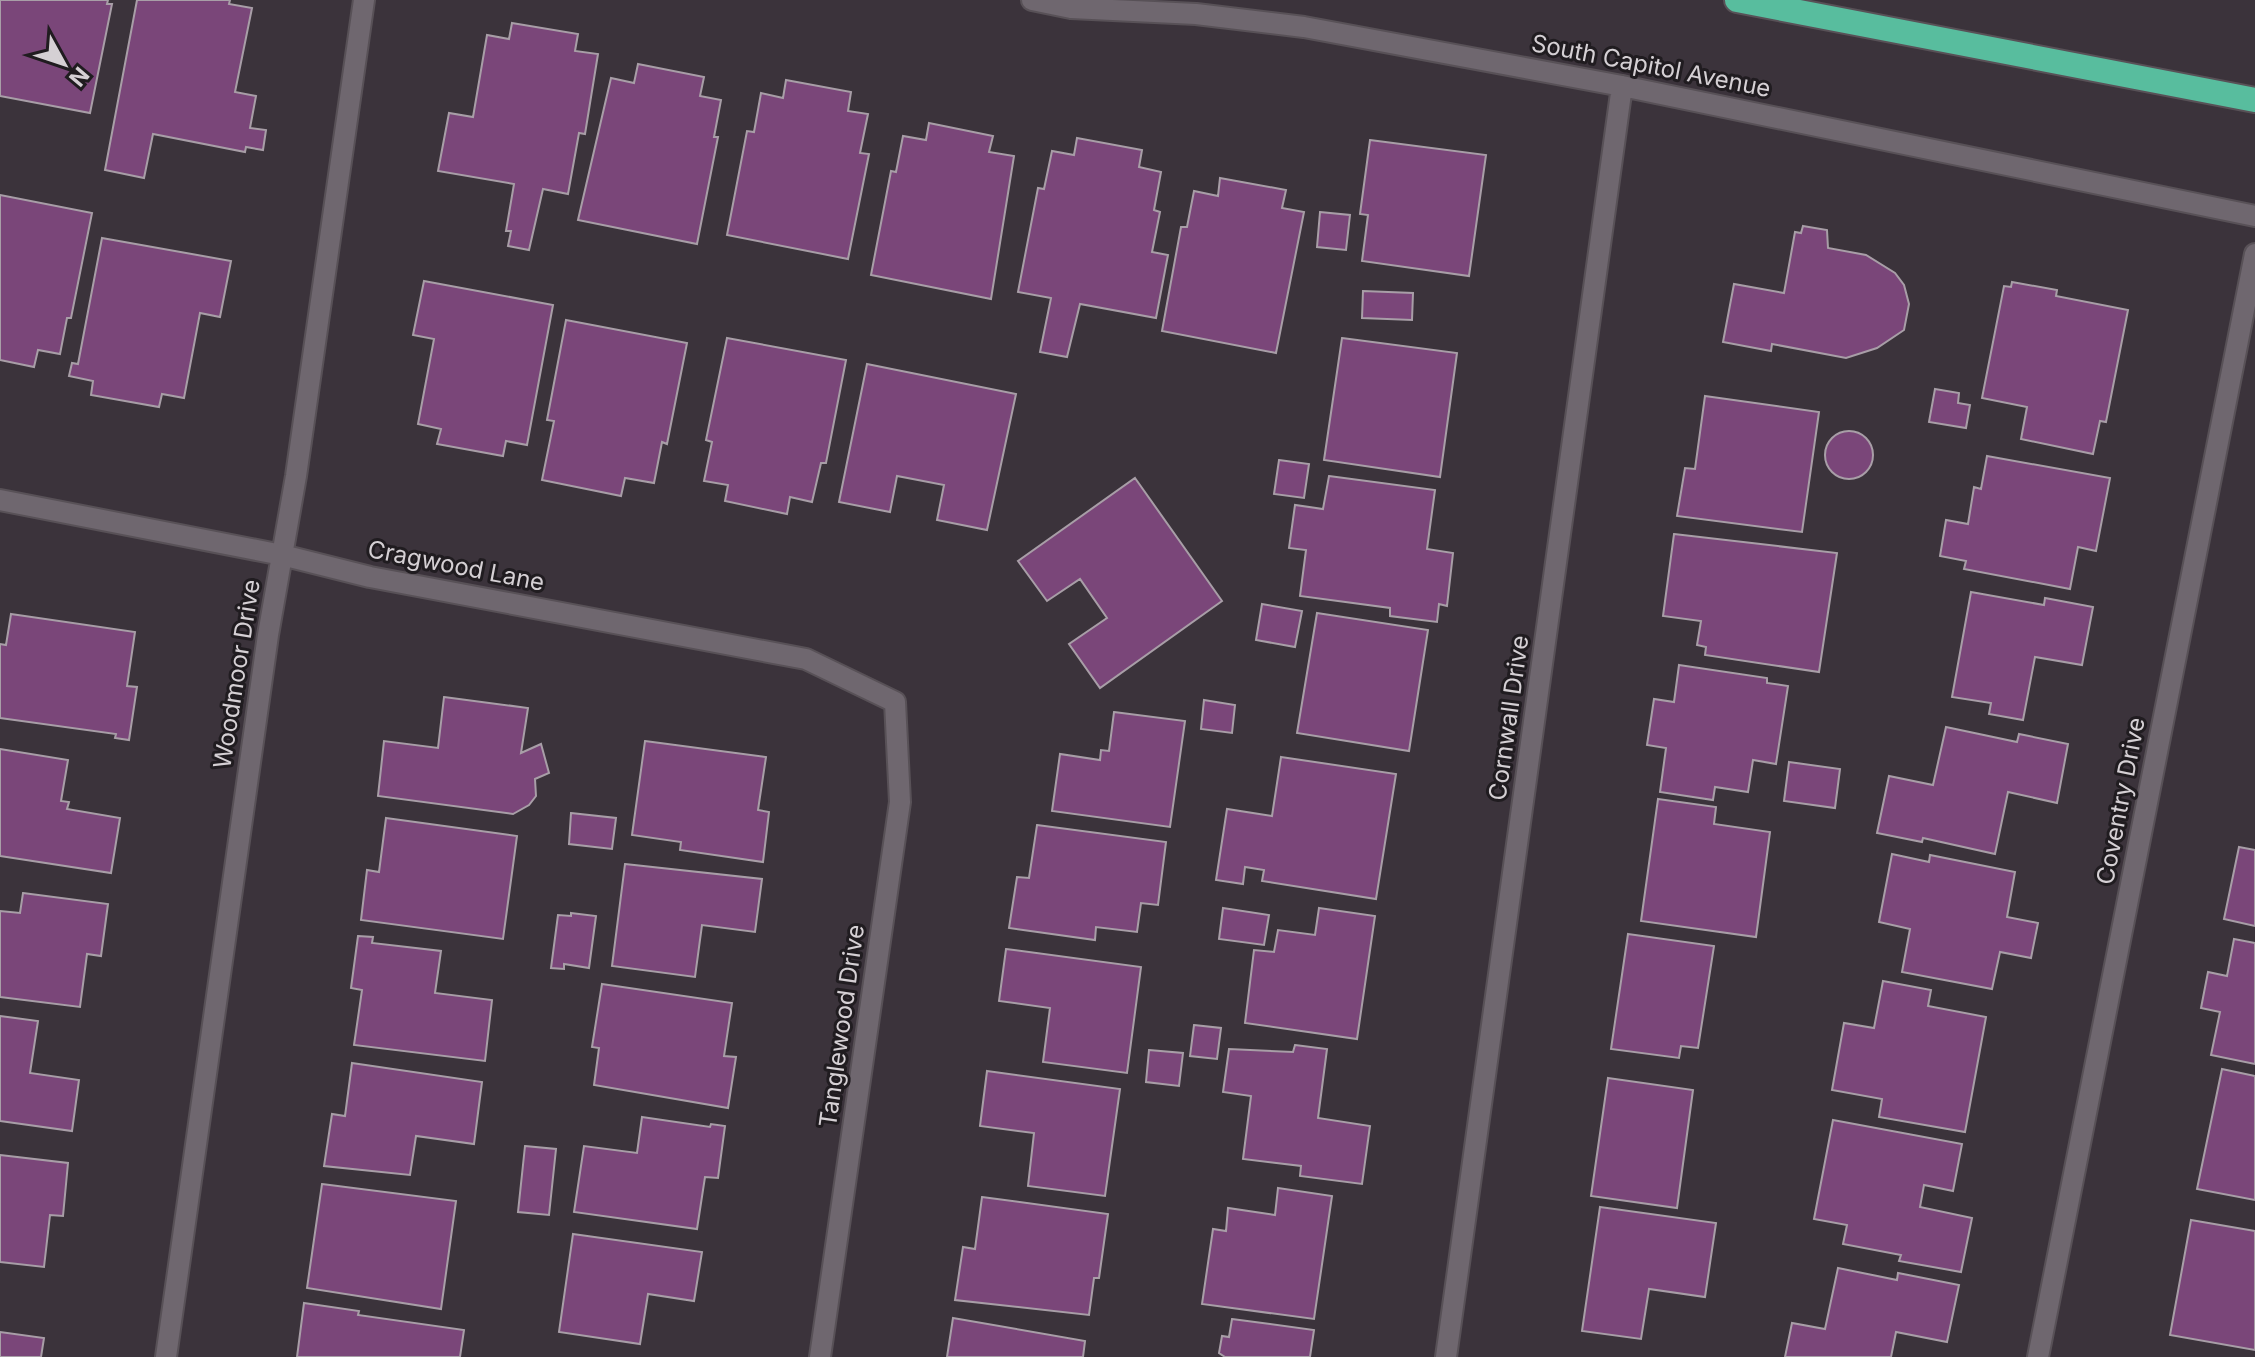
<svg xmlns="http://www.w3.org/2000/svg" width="2255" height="1357" font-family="Inter,sans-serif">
<rect width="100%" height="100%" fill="#3b333b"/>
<path fill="#7a4679" stroke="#a89ea7" stroke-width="2" d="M 0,0 L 108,0 L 107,4 L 112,4 L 90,113 L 0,96 Z
M 137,0 L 230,0 L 229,4 L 252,8 L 235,92 L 256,96 L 250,128 L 266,130 L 263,150 L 246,147 L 245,152 L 153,134 L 144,178 L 105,170 Z
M 512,23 L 578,34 L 575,51 L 598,54 L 585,134 L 579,133 L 568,194 L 543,189 L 529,250 L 508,246 L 511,231 L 506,231 L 514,184 L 438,171 L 449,113 L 473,117 L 487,35 L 509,39 Z
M 638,64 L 704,77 L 700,96 L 721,100 L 714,137 L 718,137 L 697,244 L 578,220 L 611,78 L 634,83 Z
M 786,80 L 851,92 L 848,111 L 868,114 L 860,153 L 869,154 L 848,259 L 727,235 L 747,131 L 754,132 L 761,93 L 783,98 Z
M 929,123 L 993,136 L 989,152 L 1014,156 L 991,299 L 871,275 L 891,171 L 896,172 L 903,136 L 926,140 Z
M 1077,138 L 1142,150 L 1139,167 L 1161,172 L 1154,210 L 1160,212 L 1152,252 L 1168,255 L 1156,318 L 1080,304 L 1067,357 L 1040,352 L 1051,298 L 1018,292 L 1038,188 L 1044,189 L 1052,151 L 1074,155 Z
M 1370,140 L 1486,155 L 1469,276 L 1362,261 L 1368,215 L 1360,214 Z
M 1220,178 L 1286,190 L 1282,208 L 1304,212 L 1276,353 L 1162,331 L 1181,227 L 1187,227 L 1194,191 L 1218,196 Z
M 0,195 L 92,213 L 71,318 L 67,318 L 60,354 L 38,350 L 34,367 L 0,360 Z
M 1320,212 L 1350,215 L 1346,250 L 1317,247 Z
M 1803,226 L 1827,230 L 1828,248 L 1866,255 L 1895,273 L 1904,285 L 1909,304 L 1904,330 L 1877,348 L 1846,358 L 1772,344 L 1771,351 L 1723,342 L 1734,284 L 1784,293 L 1795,232 L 1801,233 Z
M 102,238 L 231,261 L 220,317 L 200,313 L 184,398 L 162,394 L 159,407 L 91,395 L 93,381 L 69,376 L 72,363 L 78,364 Z
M 424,281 L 553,305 L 527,445 L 506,441 L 503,456 L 437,444 L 441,429 L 418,424 L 434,339 L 413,335 Z
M 2012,282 L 2057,290 L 2056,296 L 2128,310 L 2106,422 L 2100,421 L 2093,454 L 2021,439 L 2027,407 L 1982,398 L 2004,286 L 2011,287 Z
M 1363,291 L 1413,293 L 1412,320 L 1362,318 Z
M 566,320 L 687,343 L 667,444 L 662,442 L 654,483 L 625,478 L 621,496 L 542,480 L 554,421 L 547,420 Z
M 727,338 L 846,360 L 826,463 L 821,463 L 812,502 L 790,497 L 787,514 L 725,501 L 728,485 L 704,481 L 712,442 L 706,440 Z
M 1342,338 L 1457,353 L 1440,477 L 1324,460 Z
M 867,364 L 1016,394 L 987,530 L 937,520 L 944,485 L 897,476 L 890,512 L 839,502 Z
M 1935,389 L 1959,393 L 1958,403 L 1970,405 L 1966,428 L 1929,422 Z
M 1705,396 L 1819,412 L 1802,532 L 1677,516 L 1685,468 L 1695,469 Z
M1825 455a24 24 0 1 1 48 0a24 24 0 1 1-48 0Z
M 1987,456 L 2110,478 L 2096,551 L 2078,547 L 2070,589 L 1964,569 L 1966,561 L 1940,556 L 1946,520 L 1968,524 L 1974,487 L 1981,489 Z
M 1279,460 L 1309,464 L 1304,498 L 1274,494 Z
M 1329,476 L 1435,490 L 1427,549 L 1453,553 L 1447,606 L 1439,604 L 1437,622 L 1390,616 L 1390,608 L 1300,596 L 1306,550 L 1289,548 L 1295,505 L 1323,509 Z
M 1135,478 L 1222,601 L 1100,688 L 1069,644 L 1107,618 L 1080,579 L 1047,601 L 1018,561 Z
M 1674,534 L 1837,553 L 1819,672 L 1705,655 L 1706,647 L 1697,645 L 1701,621 L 1663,616 Z
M 1971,592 L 2044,605 L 2045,598 L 2093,607 L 2082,665 L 2035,657 L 2023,720 L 1989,714 L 1991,703 L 1952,697 Z
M 1262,604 L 1302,611 L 1295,647 L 1256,640 Z
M 1317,613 L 1428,630 L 1409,751 L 1297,733 Z
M 11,614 L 135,632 L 127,686 L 137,687 L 129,740 L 115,738 L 116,734 L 0,718 L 0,644 L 6,645 Z
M 1679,665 L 1767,678 L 1767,683 L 1788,686 L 1776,764 L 1753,760 L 1748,792 L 1715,787 L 1713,800 L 1660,792 L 1666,748 L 1647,745 L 1654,699 L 1674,702 Z
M 444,697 L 528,708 L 521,753 L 541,744 L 549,773 L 535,779 L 536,796 L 529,805 L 513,814 L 378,796 L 384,741 L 438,748 Z
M 1204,700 L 1235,705 L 1232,733 L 1201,729 Z
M 1114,712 L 1185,721 L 1170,827 L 1052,811 L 1060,754 L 1100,760 L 1101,750 L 1109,751 Z
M 1946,727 L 2017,742 L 2019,734 L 2068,744 L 2057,803 L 2008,792 L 1995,854 L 1923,838 L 1922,842 L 1877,833 L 1889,776 L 1933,785 Z
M 645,741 L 766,757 L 758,810 L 769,812 L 763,862 L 680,850 L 681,842 L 632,835 Z
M 0,749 L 68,760 L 61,801 L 69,802 L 67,809 L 120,818 L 111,873 L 0,856 Z
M 1281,757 L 1396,774 L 1376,899 L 1262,881 L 1264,870 L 1245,867 L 1243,884 L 1216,880 L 1227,809 L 1272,816 Z
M 1789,762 L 1840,769 L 1835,808 L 1784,801 Z
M 1658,799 L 1716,807 L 1714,824 L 1770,832 L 1756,937 L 1641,921 Z
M 571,813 L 616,818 L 612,849 L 569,844 Z
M 386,818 L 517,836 L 503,939 L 361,920 L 367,870 L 379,872 Z
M 1037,825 L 1166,842 L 1158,905 L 1141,903 L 1137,932 L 1096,927 L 1095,940 L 1009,928 L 1017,877 L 1029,878 Z
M 2239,847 L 2255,850 L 2255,926 L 2224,919 Z
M 1892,854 L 1929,862 L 1930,855 L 2015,872 L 2007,917 L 2038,923 L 2031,958 L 2000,952 L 1992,989 L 1902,972 L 1910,929 L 1879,922 Z
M 625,864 L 762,879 L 755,932 L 702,925 L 695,977 L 612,966 Z
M 23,893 L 108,904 L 101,956 L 87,954 L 80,1007 L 0,997 L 0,911 L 20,913 Z
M 1223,908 L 1269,915 L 1264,945 L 1219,939 Z
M 1319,908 L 1375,916 L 1357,1039 L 1245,1023 L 1254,950 L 1274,952 L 1278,930 L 1315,935 Z
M 571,913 L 596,916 L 589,968 L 564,964 L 564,969 L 551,968 L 558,915 L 571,916 Z
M 1628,934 L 1714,946 L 1698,1048 L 1681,1046 L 1679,1058 L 1611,1049 Z
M 358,936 L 373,937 L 372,943 L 441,951 L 435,993 L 492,1000 L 485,1061 L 354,1045 L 362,990 L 351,988 Z
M 2234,939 L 2255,943 L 2255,1064 L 2211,1055 L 2220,1012 L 2201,1008 L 2208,972 L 2227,976 Z
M 1006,949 L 1141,967 L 1127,1073 L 1043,1062 L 1050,1008 L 999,1001 Z
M 1883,981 L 1931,990 L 1928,1006 L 1986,1017 L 1965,1132 L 1879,1117 L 1882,1099 L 1832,1090 L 1844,1023 L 1874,1028 Z
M 602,984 L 732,1003 L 724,1056 L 736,1057 L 728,1108 L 594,1085 L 599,1048 L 592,1047 Z
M 0,1016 L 38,1021 L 30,1073 L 79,1080 L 72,1131 L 0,1121 Z
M 1194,1025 L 1221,1028 L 1217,1059 L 1190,1056 Z
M 1295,1045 L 1327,1049 L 1318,1118 L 1370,1126 L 1362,1184 L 1300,1176 L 1301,1166 L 1243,1159 L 1251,1096 L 1223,1092 L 1229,1049 L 1293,1052 Z
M 1149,1050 L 1183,1053 L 1179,1086 L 1146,1082 Z
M 352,1063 L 482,1082 L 474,1144 L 416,1136 L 410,1175 L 324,1166 L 332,1114 L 345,1116 Z
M 2222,1069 L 2255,1076 L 2255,1200 L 2197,1189 Z
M 987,1071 L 1120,1089 L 1105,1196 L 1028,1186 L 1034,1133 L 980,1126 Z
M 1608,1078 L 1693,1090 L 1677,1208 L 1591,1196 Z
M 642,1117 L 710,1127 L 711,1124 L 725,1126 L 718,1178 L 705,1177 L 697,1229 L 574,1212 L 584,1146 L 637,1153 Z
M 1833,1120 L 1962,1144 L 1953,1191 L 1924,1185 L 1920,1207 L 1972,1218 L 1961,1272 L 1899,1261 L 1901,1255 L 1843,1244 L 1847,1225 L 1814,1219 Z
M 525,1146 L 556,1149 L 549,1215 L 518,1212 Z
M 0,1155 L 68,1163 L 63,1216 L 50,1215 L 44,1267 L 0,1262 Z
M 322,1184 L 456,1201 L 441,1309 L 307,1288 Z
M 1278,1188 L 1332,1196 L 1314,1319 L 1202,1304 L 1213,1229 L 1226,1231 L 1228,1208 L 1275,1215 Z
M 982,1197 L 1108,1214 L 1099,1278 L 1094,1278 L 1089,1315 L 955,1300 L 963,1247 L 975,1249 Z
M 1600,1207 L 1716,1223 L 1705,1297 L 1649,1289 L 1641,1339 L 1582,1331 Z
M 2191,1220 L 2255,1231 L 2255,1350 L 2170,1335 Z
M 573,1234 L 702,1252 L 694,1301 L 648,1294 L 640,1344 L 559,1332 Z
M 1838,1268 L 1897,1280 L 1898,1273 L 1959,1285 L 1947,1342 L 1896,1332 L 1891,1357 L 1785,1357 L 1792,1323 L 1825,1329 Z
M 304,1303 L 359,1311 L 358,1315 L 464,1330 L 460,1357 L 297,1357 Z
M 953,1318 L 1085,1341 L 1083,1357 L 947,1357 Z
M 1232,1319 L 1314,1330 L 1310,1357 L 1225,1357 L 1219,1353 L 1222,1336 L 1229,1337 Z
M 0,1332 L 44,1338 L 41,1357 L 0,1357 Z"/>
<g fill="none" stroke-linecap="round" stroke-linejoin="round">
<g stroke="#585157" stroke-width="24">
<path id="street" d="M 1032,0 L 1071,8 L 1196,14 L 1304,27 L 1622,86 L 2255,216
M 0,500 L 282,555 L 370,577 L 806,659 L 895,702 L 900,802 L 820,1357
M 166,1357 L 268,635 L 296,476 L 364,0
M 1446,1357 L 1622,86
M 2038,1357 L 2255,254"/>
</g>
<g stroke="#585157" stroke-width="28">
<path id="highway" d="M 1737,0 L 2255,100"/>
</g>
<use href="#street" stroke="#6f676f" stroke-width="20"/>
<use href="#highway" stroke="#58bd9e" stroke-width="24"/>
</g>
<g text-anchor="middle" stroke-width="6" stroke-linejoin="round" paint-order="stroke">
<g font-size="24" fill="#d5d0d4" stroke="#201c20">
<text transform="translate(1651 66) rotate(11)" y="8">South Capitol Avenue</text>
<text transform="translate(456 566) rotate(11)" y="8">Cragwood Lane</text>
<text transform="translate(237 674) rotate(-81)" y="8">Woodmoor Drive</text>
<text transform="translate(1509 718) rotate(-82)" y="8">Cornwall Drive</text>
<text transform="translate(2121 801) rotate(-79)" y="8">Coventry Drive</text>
<text transform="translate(842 1026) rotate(-82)" y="8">Tanglewood Drive</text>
</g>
</g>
<g transform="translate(64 64) rotate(130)" stroke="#201c20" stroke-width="6" paint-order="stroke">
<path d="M0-6L14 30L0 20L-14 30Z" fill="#d5d0d4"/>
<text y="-12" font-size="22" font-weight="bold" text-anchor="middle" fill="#d5d0d4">N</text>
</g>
</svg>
